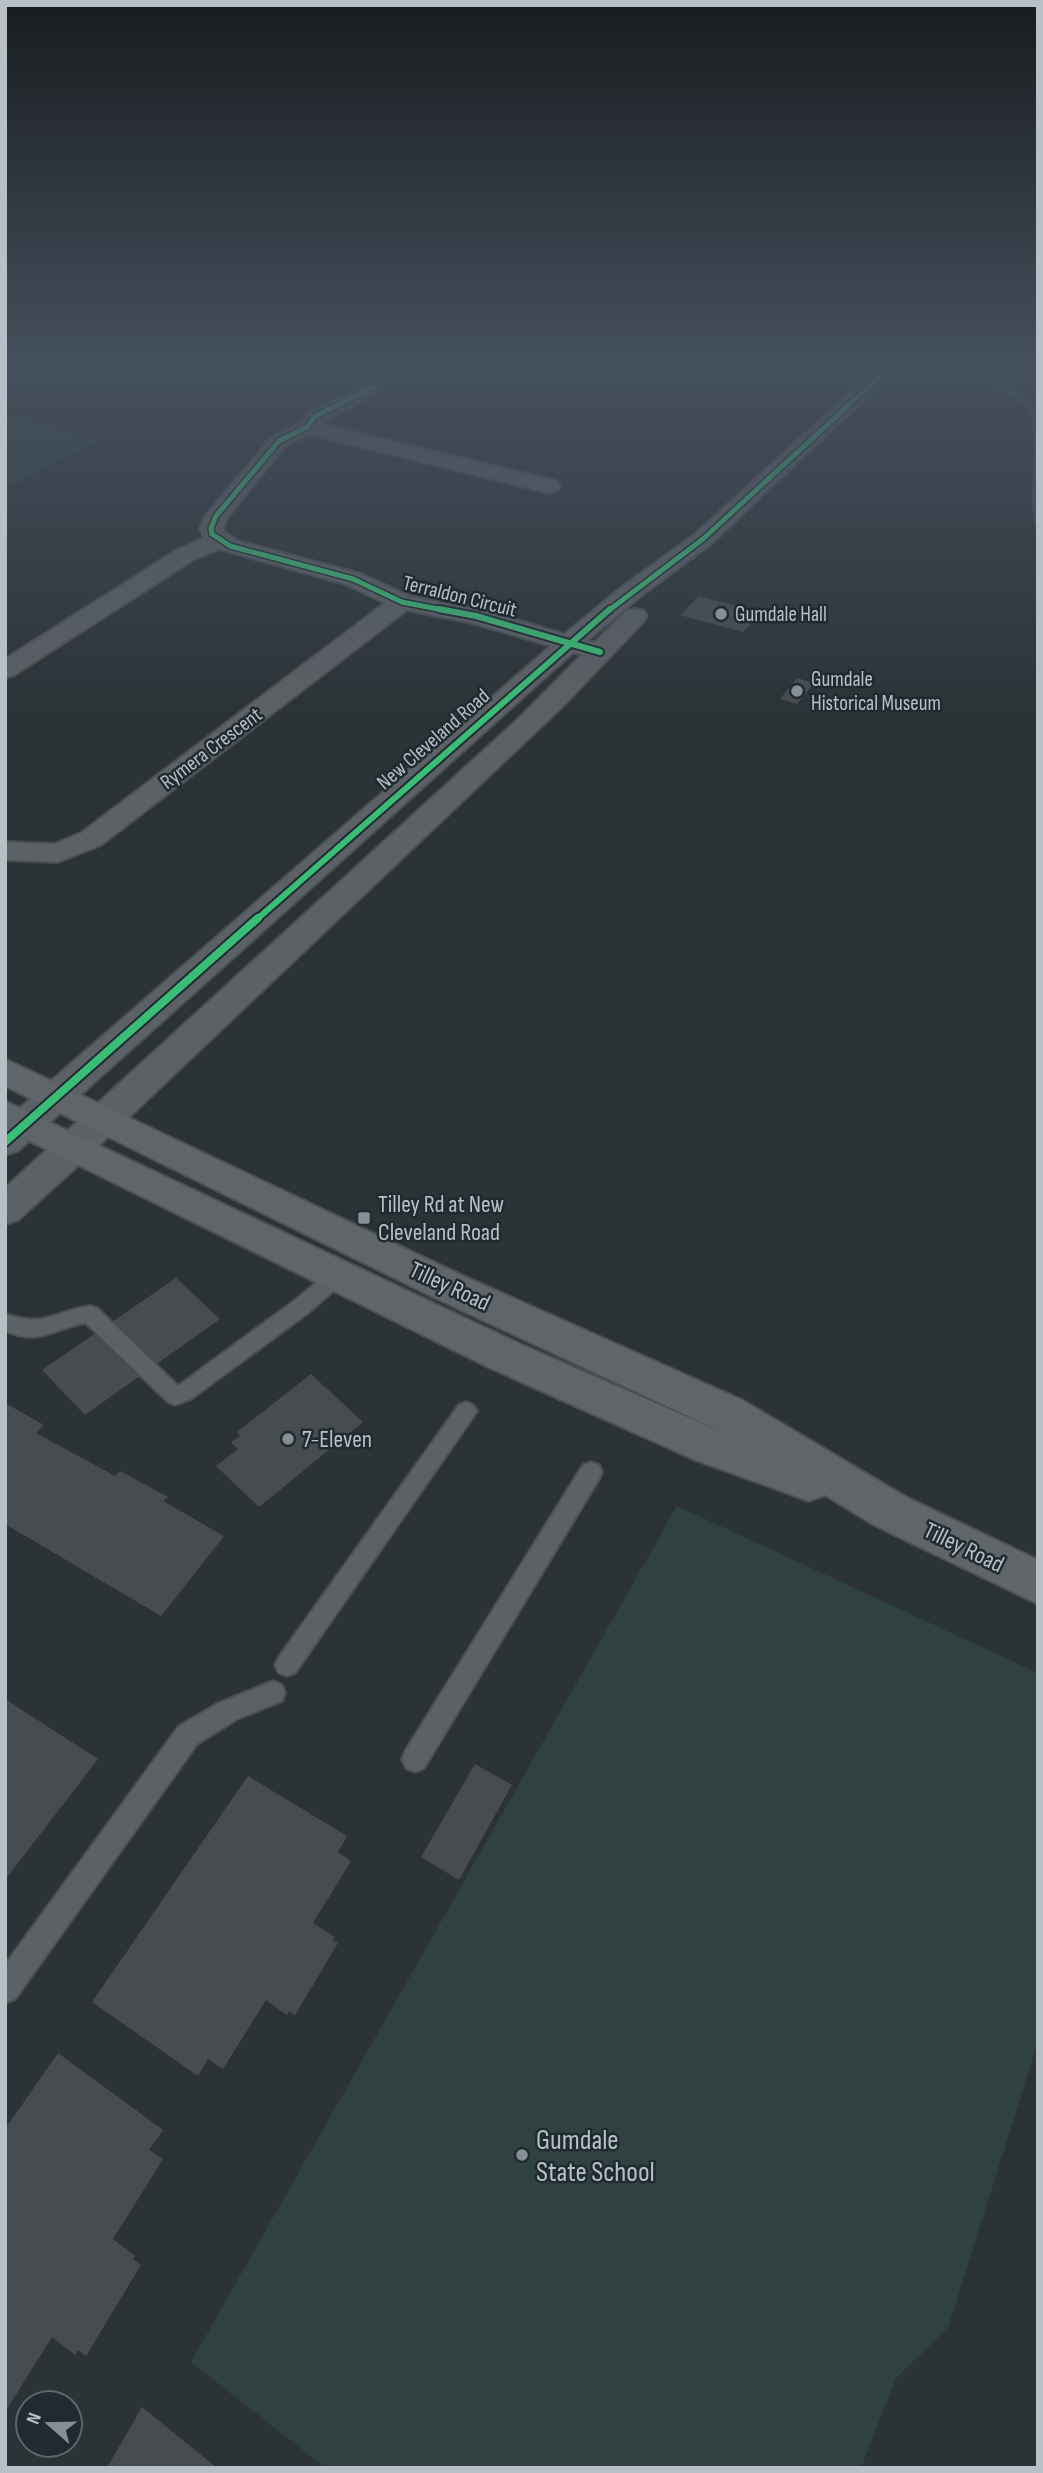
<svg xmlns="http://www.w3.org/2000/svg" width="1043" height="2473" font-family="'Sofia Sans Condensed',sans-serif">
<rect width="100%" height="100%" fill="#2c3337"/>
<path fill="#2f423f" d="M 5,414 L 99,439 L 5,490 Z
M 677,1506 L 1038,1673 L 1038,2042 L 948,2328 L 896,2378 L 861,2468 L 325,2468 L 191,2362 Z"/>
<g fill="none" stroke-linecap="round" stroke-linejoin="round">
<path stroke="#3d515f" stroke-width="7" d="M 951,368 L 1009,390 L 1034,410 L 1038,450
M 1038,450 L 1035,501 L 1038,523"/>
</g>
<path fill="#464c50" d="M 699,596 L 762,613 L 743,632 L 680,615 Z
M 797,678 L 814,683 L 797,704 L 780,699 Z
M 176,1278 L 220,1319 L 85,1415 L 42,1370 Z
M 311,1374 L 363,1422 L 259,1507 L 216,1466 L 238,1449 L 231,1442 L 240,1436 L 237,1432 Z
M 5,1403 L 44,1425 L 36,1433 L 115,1476 L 120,1471 L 168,1497 L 163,1501 L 224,1536 L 161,1616 L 5,1524 Z
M 5,1699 L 98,1759 L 5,1880 Z
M 475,1764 L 512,1785 L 459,1880 L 421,1857 Z
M 248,1776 L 347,1836 L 338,1852 L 351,1861 L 313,1923 L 335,1937 L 332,1940 L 338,1943 L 295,2015 L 289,2011 L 287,2015 L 266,2000 L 223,2069 L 208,2059 L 198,2076 L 92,2002 Z
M 58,2053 L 163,2130 L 149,2150 L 163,2159 L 113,2239 L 135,2256 L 133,2259 L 141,2265 L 86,2356 L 78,2350 L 75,2355 L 52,2337 L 5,2412 L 5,2129 Z
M 142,2407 L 217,2468 L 107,2468 Z"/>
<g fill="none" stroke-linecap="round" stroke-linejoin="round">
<g stroke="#4a4f52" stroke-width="4">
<path id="service" d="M 339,1267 L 346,1270 L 349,1275 L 346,1280 L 308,1313 L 191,1399 L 175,1405 L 168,1402 L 86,1323 C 53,1328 41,1346 5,1331 L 5,1314 C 49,1328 50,1312 90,1306 L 97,1308 L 178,1386 L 294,1301 L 332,1270 Z
M 466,1402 L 473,1405 L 477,1411 L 473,1417 L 295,1673 L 287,1676 L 279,1673 L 275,1665 L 279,1657 L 459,1405 Z
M 591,1462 L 599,1465 L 602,1472 L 599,1479 L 424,1768 L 415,1772 L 406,1768 L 402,1759 L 406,1750 L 583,1465 Z
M 273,1681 L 282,1685 L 285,1693 L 282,1701 L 237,1719 L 197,1744 L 15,1999 L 5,2003 L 5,1965 L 179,1726 L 219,1703 Z"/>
</g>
<g stroke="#4a4f52" stroke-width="4">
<path id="minor" d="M 373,381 L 383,387 L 380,391 L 320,424 L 557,481 L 560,486 L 557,491 L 549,493 L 309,434 L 286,445 L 227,518 L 223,531 L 238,541 L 361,574 L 409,596 L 485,611 L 609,647 L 613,652 L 609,657 L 600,660 L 472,623 L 407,610 L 101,845 L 58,862 L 5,860 L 5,842 L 54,844 L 81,833 L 385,603 L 345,584 L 219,549 L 193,560 L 14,675 L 5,678 L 5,659 L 177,550 L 204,538 L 200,528 L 205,516 L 272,437 L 300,423 L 308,412 Z"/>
</g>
<g stroke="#4a4f52" stroke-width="4">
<path id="tertiary" d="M 877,368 L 898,368 L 711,544 L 641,596 L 578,648 L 18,1151 L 5,1155 L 5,1121 L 560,638 L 623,586 L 695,534 Z
M 635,609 L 644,611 L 647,616 L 644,621 L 564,705 L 70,1173 L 18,1220 L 5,1224 L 5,1188 L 517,720 L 626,611 Z"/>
</g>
<g stroke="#4a4f52" stroke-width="4">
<path id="secondary" d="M 5,1059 L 459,1274 L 742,1400 L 906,1497 L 1038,1560 L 1038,1604 L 874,1525 L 825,1495 L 809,1501 L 693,1459 L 488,1367 L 5,1129 L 5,1101 L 518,1343 L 724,1433 L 431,1296 L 5,1086 Z"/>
</g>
<use href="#service" fill="#5c6165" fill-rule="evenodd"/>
<use href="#minor" fill="#5c6165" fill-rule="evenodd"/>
<use href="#tertiary" fill="#5c6165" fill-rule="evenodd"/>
<use href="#secondary" fill="#60656a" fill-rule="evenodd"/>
<g stroke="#202a31" stroke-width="8">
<path id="cycleway-far2" d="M 373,387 L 315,416 L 307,427 L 279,441 L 216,516 L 211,528 L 212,534 L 230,546 L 353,579 L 402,602 L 448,611
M 608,611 L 703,539 L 889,368"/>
</g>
<g stroke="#202a31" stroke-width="10">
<path id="cycleway-far1" d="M 439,609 L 476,616 L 600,652
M 256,920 L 610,609"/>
</g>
<g stroke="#202a31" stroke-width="12">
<path id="cycleway" d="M 5,1142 L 258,918"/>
</g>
<use href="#cycleway-far2" stroke="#3abd76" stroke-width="5"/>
<use href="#cycleway-far1" stroke="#3abd76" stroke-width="6"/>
<use href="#cycleway" stroke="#3abd76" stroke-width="8"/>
</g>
<linearGradient id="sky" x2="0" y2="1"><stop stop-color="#181c1e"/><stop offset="0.51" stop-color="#45505e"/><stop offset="1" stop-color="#45505e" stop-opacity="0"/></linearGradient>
<rect width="1043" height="715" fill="url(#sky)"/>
<g fill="#868f95" stroke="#202a31" stroke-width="2.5">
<circle cx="721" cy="614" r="7"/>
<circle cx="797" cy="691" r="7"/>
<rect x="357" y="1211" width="14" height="14" rx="3.5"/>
<circle cx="288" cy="1439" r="7"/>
<circle cx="522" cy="2155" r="7"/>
</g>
<g text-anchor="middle" stroke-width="5" stroke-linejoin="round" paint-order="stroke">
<g font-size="21" fill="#b7c0c7" stroke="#202a31">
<text transform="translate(460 596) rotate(14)" y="7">Terraldon Circuit</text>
<text transform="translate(433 739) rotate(-41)" y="7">New Cleveland Road</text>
<text transform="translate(211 748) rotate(-37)" y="7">Rymera Crescent</text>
</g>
<g font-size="21" fill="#b7c0c7" stroke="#202a31" text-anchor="start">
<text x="735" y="621">Gumdale Hall</text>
<text x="811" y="686">Gumdale<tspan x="811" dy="24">Historical Museum</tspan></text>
</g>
<g font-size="24" fill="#b7c0c7" stroke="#202a31" text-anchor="start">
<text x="378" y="1212">Tilley Rd at New<tspan x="378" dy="28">Cleveland Road</tspan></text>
<text x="302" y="1447">7-Eleven</text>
</g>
<g font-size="24" fill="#b7c0c7" stroke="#202a31">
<text transform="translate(450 1286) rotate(25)" y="8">Tilley Road</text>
<text transform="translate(964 1547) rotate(26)" y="8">Tilley Road</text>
</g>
<g font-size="28" fill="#b7c0c7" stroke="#202a31" text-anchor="start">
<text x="536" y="2149">Gumdale<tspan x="536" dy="32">State School</tspan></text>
</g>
</g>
<rect width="1043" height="2473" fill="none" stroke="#b7c0c7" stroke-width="14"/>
<g transform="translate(49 2424) rotate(290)"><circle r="33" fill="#202a31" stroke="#5c666d" stroke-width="2"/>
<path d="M0-5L12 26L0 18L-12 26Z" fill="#868f95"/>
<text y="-10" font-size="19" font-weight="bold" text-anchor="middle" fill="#b7c0c7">N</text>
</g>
</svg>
